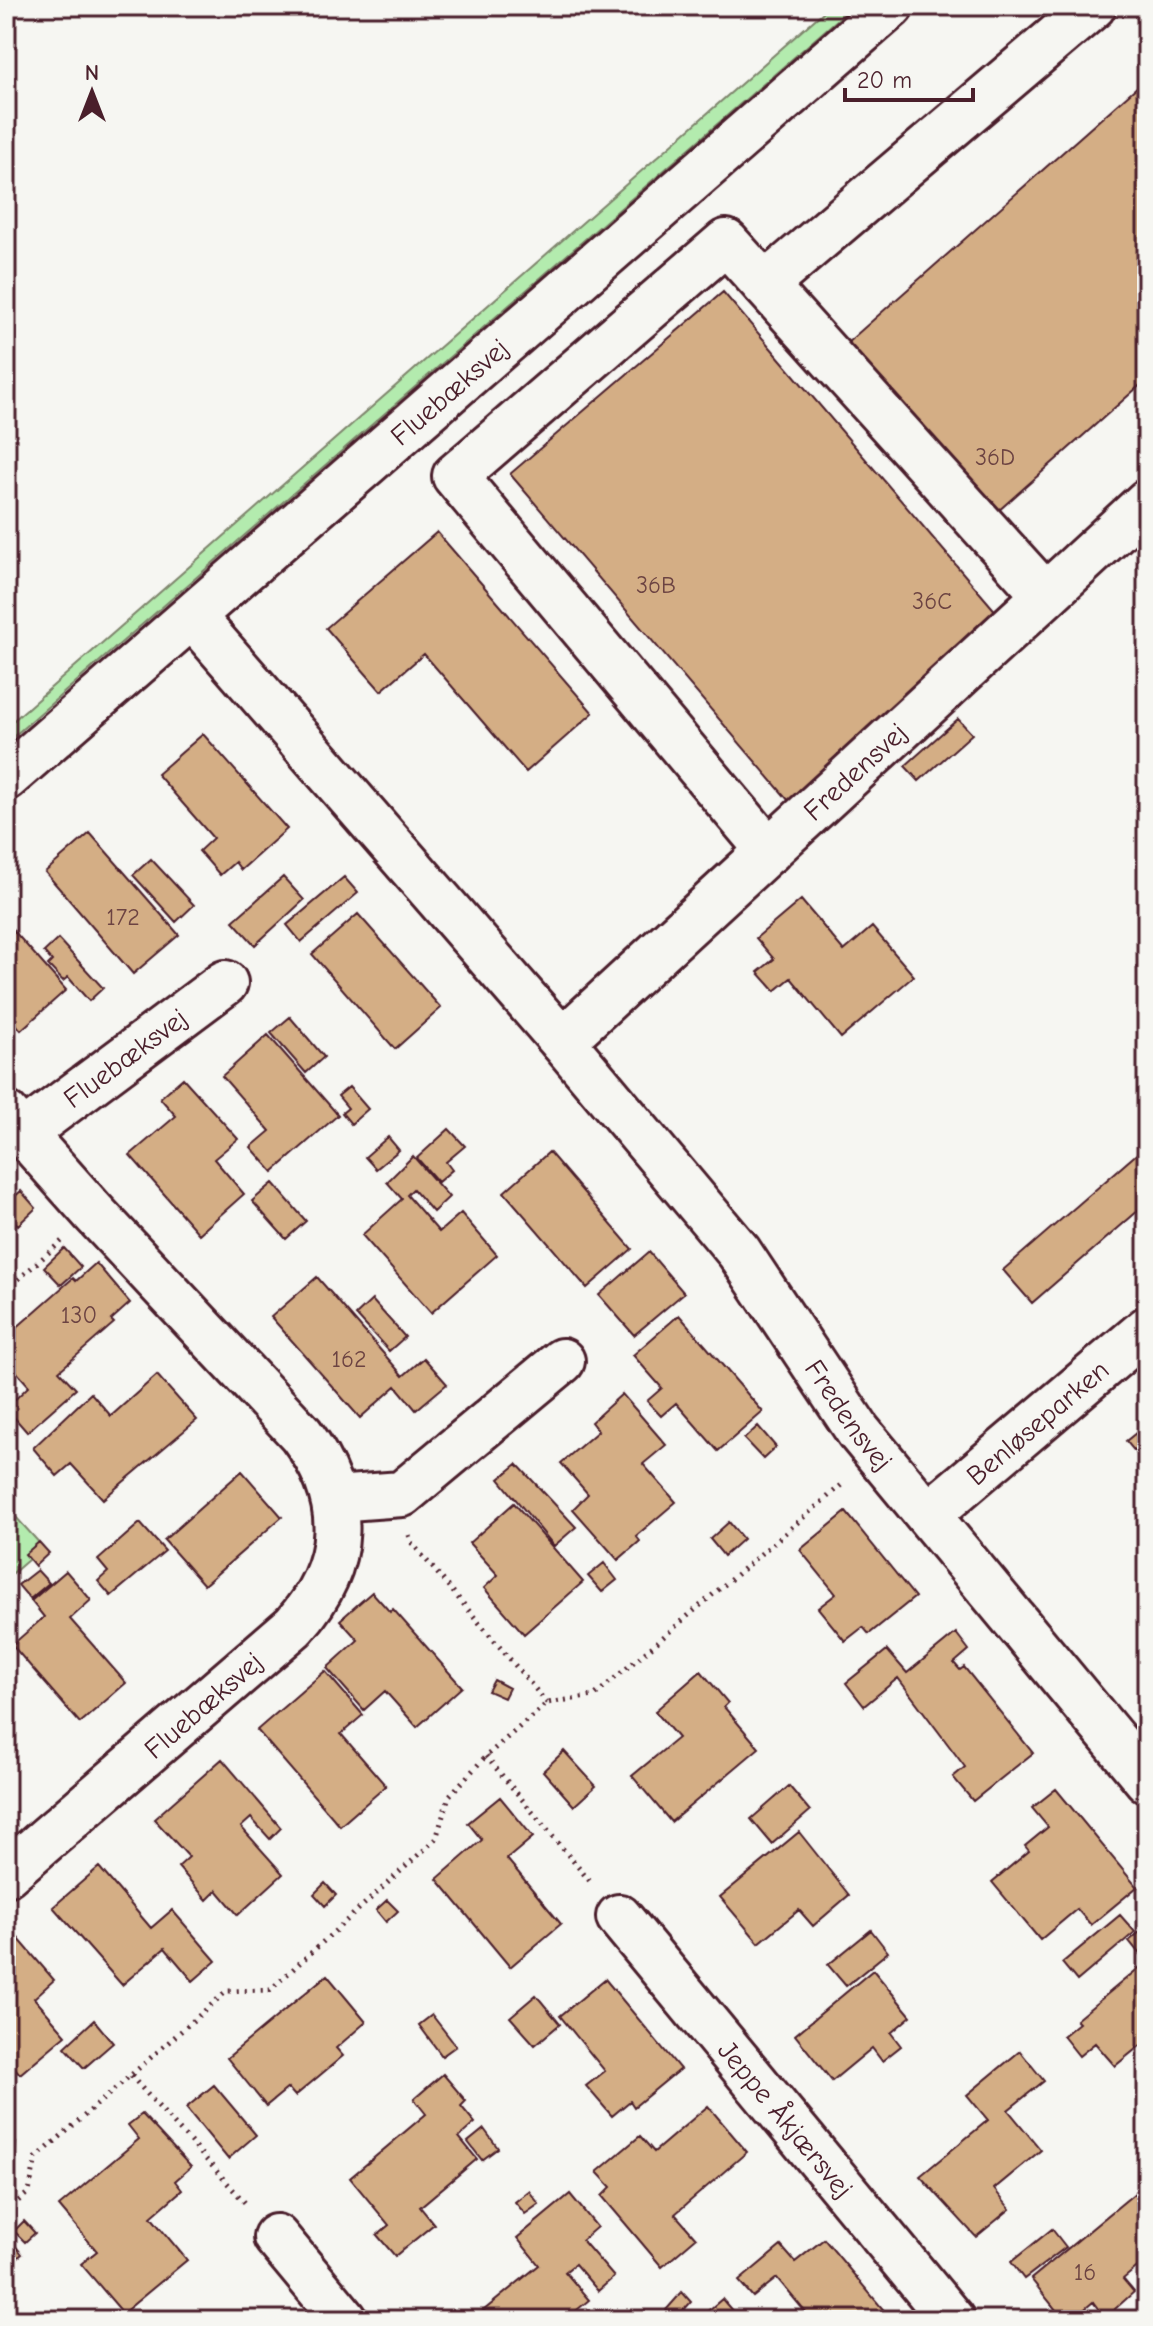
<svg xmlns="http://www.w3.org/2000/svg" width="1153" height="2326" font-family="'Comic Neue',sans-serif">
<rect width="100%" height="100%" fill="#f6f6f2"/>
<filter id="ink" filterUnits="userSpaceOnUse"><feTurbulence type="fractalNoise" baseFrequency=".0125" numOctaves="2"/><feDisplacementMap in="SourceGraphic" scale="16" xChannelSelector="R" yChannelSelector="G"/><feConvolveMatrix kernelMatrix="1 2 1 2 8 2 1 2 1" color-interpolation-filters="sRGB"/></filter>
<g filter="url(#ink)">
<path fill="#b3ebae" stroke="#7e856c" stroke-width="2" d="M 830,6 L 853,6 L 6,743 L 6,727 Z
M 6,1506 L 43,1547 L 6,1579 Z"/>
<path fill="#d4ae85" stroke="#4a1f2b" stroke-width="2" d="M 1147,78 L 1147,379 L 997,512 L 847,343 Z
M 723,292 L 1003,620 L 789,801 L 510,474 Z
M 437,532 L 593,713 L 526,772 L 424,654 L 381,691 L 326,628 Z
M 958,719 L 972,734 L 919,781 L 905,766 Z
M 203,734 L 287,829 L 241,870 L 235,862 L 220,875 L 199,851 L 213,838 L 157,774 Z
M 90,833 L 179,935 L 133,974 L 45,872 Z
M 151,859 L 194,905 L 176,922 L 133,875 Z
M 283,877 L 304,900 L 255,945 L 233,921 Z
M 344,877 L 358,893 L 301,942 L 287,925 Z
M 801,900 L 844,951 L 872,927 L 914,976 L 841,1038 L 791,978 L 775,991 L 758,972 L 774,959 L 756,938 Z
M 358,914 L 441,1008 L 395,1049 L 312,954 Z
M 6,922 L 66,990 L 21,1030 L 6,1013 Z
M 58,939 L 103,988 L 89,1001 L 68,977 L 63,981 L 48,965 L 52,961 L 44,952 Z
M 290,1017 L 324,1057 L 306,1073 L 271,1033 Z
M 268,1035 L 338,1115 L 273,1172 L 251,1147 L 270,1131 L 222,1076 Z
M 183,1078 L 238,1139 L 214,1159 L 244,1194 L 199,1234 L 130,1155 L 176,1116 L 160,1098 Z
M 349,1087 L 368,1109 L 351,1124 L 342,1113 L 348,1108 L 338,1096 Z
M 449,1129 L 465,1146 L 446,1162 L 452,1170 L 438,1182 L 417,1158 Z
M 388,1137 L 399,1150 L 376,1169 L 365,1157 Z
M 1147,1145 L 1147,1203 L 1032,1303 L 1003,1270 Z
M 549,1152 L 632,1249 L 587,1288 L 504,1192 Z
M 413,1156 L 449,1197 L 433,1212 L 413,1189 L 407,1195 L 439,1232 L 461,1213 L 497,1255 L 431,1313 L 362,1235 L 402,1199 L 387,1182 Z
M 273,1183 L 306,1221 L 286,1239 L 252,1201 Z
M 21,1191 L 36,1208 L 18,1225 L 6,1212 L 6,1204 Z
M 64,1248 L 81,1267 L 61,1285 L 44,1267 Z
M 649,1252 L 684,1293 L 634,1335 L 599,1295 Z
M 96,1263 L 130,1303 L 111,1320 L 114,1323 L 59,1371 L 76,1389 L 27,1432 L 6,1408 L 29,1386 L 6,1360 L 6,1337 L 73,1278 L 76,1281 Z
M 317,1277 L 403,1376 L 424,1358 L 447,1384 L 416,1410 L 396,1386 L 360,1418 L 271,1317 Z
M 372,1300 L 405,1337 L 389,1351 L 356,1315 Z
M 679,1315 L 763,1412 L 718,1451 L 676,1403 L 661,1416 L 647,1401 L 662,1388 L 633,1355 Z
M 157,1375 L 197,1420 L 103,1499 L 71,1464 L 57,1476 L 33,1448 L 91,1393 L 111,1416 Z
M 622,1394 L 666,1445 L 643,1464 L 676,1502 L 636,1536 L 640,1541 L 618,1560 L 573,1509 L 588,1494 L 561,1463 L 598,1431 L 591,1422 Z
M 1147,1424 L 1147,1466 L 1126,1441 Z
M 758,1426 L 776,1447 L 763,1459 L 744,1439 Z
M 517,1464 L 576,1527 L 554,1546 L 499,1479 Z
M 242,1471 L 282,1517 L 204,1585 L 164,1540 Z
M 514,1503 L 583,1582 L 524,1634 L 484,1588 L 498,1575 L 469,1543 Z
M 846,1512 L 915,1597 L 869,1634 L 863,1627 L 845,1641 L 818,1608 L 836,1594 L 800,1550 Z
M 729,1522 L 743,1539 L 724,1556 L 710,1539 Z
M 140,1523 L 165,1551 L 111,1596 L 98,1581 L 108,1572 L 98,1560 Z
M 39,1542 L 49,1553 L 35,1566 L 25,1554 Z
M 604,1563 L 617,1580 L 602,1592 L 588,1576 Z
M 37,1570 L 49,1583 L 30,1599 L 18,1585 Z
M 66,1571 L 91,1600 L 70,1619 L 126,1683 L 80,1723 L 12,1645 L 44,1617 L 31,1601 Z
M 372,1592 L 390,1612 L 393,1609 L 462,1687 L 417,1727 L 385,1691 L 364,1710 L 327,1668 L 358,1640 L 340,1620 Z
M 956,1633 L 969,1650 L 954,1663 L 960,1670 L 964,1667 L 1033,1753 L 973,1801 L 953,1777 L 965,1767 L 898,1678 L 864,1706 L 846,1683 L 887,1650 L 907,1673 Z
M 325,1671 L 363,1715 L 341,1734 L 386,1786 L 340,1826 L 257,1730 Z
M 701,1671 L 728,1703 L 724,1707 L 759,1748 L 671,1822 L 632,1776 L 678,1738 L 655,1711 Z
M 494,1680 L 509,1688 L 504,1698 L 488,1691 Z
M 564,1751 L 596,1786 L 574,1806 L 543,1771 Z
M 222,1759 L 281,1828 L 270,1839 L 251,1818 L 241,1827 L 283,1874 L 238,1915 L 217,1890 L 207,1900 L 178,1867 L 189,1857 L 154,1819 Z
M 789,1786 L 810,1811 L 772,1844 L 751,1819 Z
M 1056,1789 L 1137,1887 L 1091,1925 L 1077,1909 L 1040,1940 L 992,1882 L 1029,1851 L 1025,1846 L 1048,1827 L 1032,1808 Z
M 500,1797 L 533,1837 L 507,1859 L 561,1924 L 510,1967 L 437,1879 L 482,1840 L 468,1823 Z
M 799,1832 L 849,1895 L 813,1926 L 799,1910 L 759,1943 L 720,1897 Z
M 99,1867 L 151,1928 L 172,1910 L 216,1961 L 193,1981 L 165,1948 L 122,1985 L 53,1907 Z
M 325,1883 L 336,1895 L 325,1906 L 314,1894 Z
M 387,1900 L 398,1911 L 386,1922 L 376,1910 Z
M 1120,1915 L 1135,1932 L 1077,1981 L 1062,1963 Z
M 1147,1926 L 1147,2040 L 1115,2066 L 1095,2043 L 1079,2056 L 1063,2036 L 1079,2023 L 1076,2020 L 1146,1962 L 1129,1941 Z
M 871,1930 L 888,1952 L 846,1986 L 828,1965 Z
M 18,1938 L 54,1980 L 34,1998 L 66,2035 L 20,2074 L 6,2058 L 6,1949 Z
M 873,1970 L 911,2016 L 891,2033 L 901,2046 L 882,2061 L 872,2048 L 832,2081 L 795,2035 Z
M 327,1975 L 366,2022 L 336,2048 L 343,2056 L 295,2096 L 288,2088 L 266,2106 L 227,2058 Z
M 605,1979 L 680,2069 L 634,2107 L 630,2101 L 612,2116 L 586,2086 L 605,2071 L 560,2016 Z
M 536,1995 L 560,2024 L 535,2045 L 510,2017 Z
M 432,2015 L 456,2046 L 442,2056 L 419,2025 Z
M 94,2020 L 113,2043 L 84,2068 L 65,2047 Z
M 1020,2051 L 1044,2081 L 1008,2110 L 1041,2150 L 994,2189 L 1010,2209 L 976,2237 L 920,2176 L 988,2120 L 967,2095 Z
M 443,2074 L 466,2101 L 461,2106 L 475,2123 L 459,2137 L 477,2159 L 420,2207 L 434,2224 L 395,2256 L 377,2235 L 389,2225 L 350,2178 L 426,2114 L 414,2099 Z
M 214,2085 L 256,2135 L 228,2159 L 186,2108 Z
M 708,2106 L 747,2152 L 675,2214 L 696,2238 L 662,2267 L 602,2196 L 611,2187 L 597,2172 L 640,2136 L 654,2152 Z
M 142,2114 L 191,2167 L 175,2181 L 182,2190 L 151,2217 L 187,2260 L 123,2313 L 81,2264 L 97,2251 L 59,2206 L 139,2139 L 128,2125 Z
M 484,2129 L 498,2148 L 482,2160 L 468,2142 Z
M 6,2142 L 16,2143 L 14,2160 L 6,2159 Z
M 1141,2188 L 1144,2192 L 1147,2189 L 1147,2259 L 1123,2279 L 1134,2292 L 1105,2318 L 1093,2302 L 1072,2320 L 1064,2320 L 1031,2279 Z
M 529,2191 L 539,2204 L 525,2214 L 515,2202 Z
M 570,2194 L 597,2227 L 582,2240 L 614,2277 L 598,2291 L 575,2264 L 565,2272 L 589,2300 L 565,2320 L 472,2320 L 539,2265 L 517,2238 Z
M 24,2221 L 35,2233 L 25,2242 L 14,2231 Z
M 1052,2229 L 1066,2247 L 1024,2279 L 1011,2262 Z
M 6,2234 L 22,2254 L 6,2267 Z
M 824,2239 L 892,2320 L 812,2320 L 777,2278 L 753,2297 L 739,2281 L 781,2246 L 795,2262 Z
M 682,2292 L 691,2302 L 675,2320 L 666,2310 Z
M 722,2299 L 734,2313 L 726,2320 L 705,2320 L 702,2316 Z"/>
<g fill="none" stroke-linecap="round" stroke-linejoin="round">
<g stroke="#4a1f2b" stroke-width="50">
<g id="minor">
<path d="M 765,285 L 1093,6"/>
<path id="s1" d="M 193,617 L 562,1041 L 739,1252 L 858,1431 L 1147,1780"/>
<path id="s2" d="M 6,778 L 891,6"/>
<path d="M 769,851 L 455,476 L 726,242 L 1045,595"/>
<path id="s3" d="M 562,1041 L 1147,502"/>
<path d="M 6,1114 L 94,1213 L 301,1434 C 350,1500 349,1564 294,1626 L 6,1874"/>
<path id="s4" d="M 24,1133 L 225,983"/>
<path d="M 334,1499 L 402,1494 L 562,1361"/>
<path id="s5" d="M 929,1514 L 1147,1329"/>
<path id="s6" d="M 619,1917 L 952,2320"/>
<path d="M 276,2237 L 345,2320"/>
</g>
</g>
<path stroke="#4a1f2b" stroke-width="5" stroke-dasharray="2 6" stroke-linecap="butt" d="M 6,1290 L 63,1240
M 409,1535 L 411,1542 L 547,1703
M 486,1756 L 593,1885
M 131,2076 L 248,2206
M 6,2211 L 29,2192 L 36,2158 L 227,1991 L 270,1990 L 436,1839 L 449,1796 L 486,1756 L 547,1703 L 594,1696 L 845,1482"/>
<use href="#minor" stroke="#f6f6f2" stroke-width="44"/>
</g>
</g>
<g text-anchor="middle" stroke-width="6" stroke-linejoin="round" paint-order="stroke">
<g font-size="24" fill="#6c4342">
<text x="995" y="465">36D</text>
<text x="656" y="593">36B</text>
<text x="932" y="609">36C</text>
<text x="123" y="925">172</text>
<text x="79" y="1323">130</text>
<text x="349" y="1367">162</text>
<text x="1085" y="2280">16</text>
</g>
<g font-size="28" fill="#4a1f2b" stroke="#f6f6f2">
<text dy="10" stroke="none"><textPath href="#s2" startOffset="588">Fluebæksvej</textPath></text>
<text dy="10" stroke="none"><textPath href="#s3" startOffset="398">Fredensvej</textPath></text>
<text dy="10" stroke="none"><textPath href="#s4" startOffset="126">Fluebæksvej</textPath></text>
<text dy="10" stroke="none"><textPath href="#s1" startOffset="1034">Fredensvej</textPath></text>
<text dy="10" stroke="none"><textPath href="#s5" startOffset="142">Benløseparken</textPath></text>
<text transform="translate(203 1705) rotate(-41)" y="10">Fluebæksvej</text>
<text dy="10" stroke="none"><textPath href="#s6" startOffset="262">Jeppe Åkjærsvej</textPath></text>
</g>
</g>
<rect width="1153" height="2326" fill="none" stroke="#f6f6f2" stroke-width="32"/>
<rect x="16" y="16" width="1121" height="2294" fill="none" stroke="#4a1f2b" stroke-width="3" filter="url(#ink)"/>
<g transform="translate(92 92)" stroke="#f6f6f2" stroke-width="6" paint-order="stroke">
<path d="M0-6L14 30L0 20L-14 30Z" fill="#4a1f2b"/>
<text y="-12" font-size="22" font-weight="bold" text-anchor="middle" fill="#4a1f2b">N</text>
</g>
<path d="M845 88v12h128v-12" fill="none" stroke="#4a1f2b" stroke-width="4"/>
<text x="857" y="88" font-size="24" fill="#4a1f2b" stroke="#f6f6f2" stroke-width="6" paint-order="stroke">20 m</text>
</svg>
